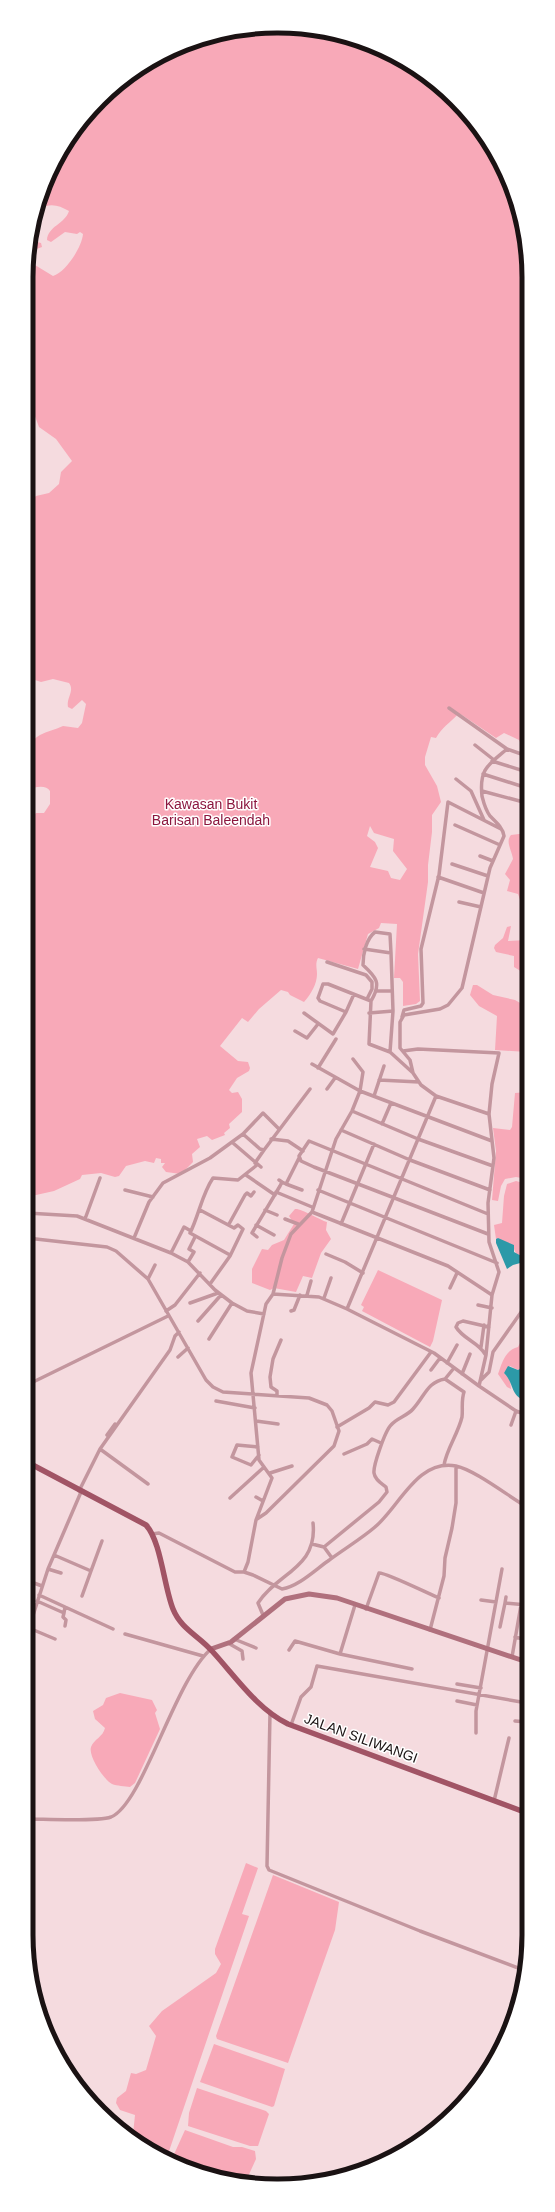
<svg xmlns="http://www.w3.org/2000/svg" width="555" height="2212" font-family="Helvetica,sans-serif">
<rect width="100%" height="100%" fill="#f5dbdf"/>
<path fill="#f8a9b8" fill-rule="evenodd" d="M 311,28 L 389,52 L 455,100 L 503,166 L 527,245 L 527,750 L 523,748 L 519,740 L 504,733 L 496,738 L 462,715 L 458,714 C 450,723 442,727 436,738 L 431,737 L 425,757 L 425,765 L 437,786 L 441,802 L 432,815 L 432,832 L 428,865 L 428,882 L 418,954 L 420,1001 L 416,1004 L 403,1006 L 403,982 L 400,978 L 394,978 L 397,924 L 381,923 L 379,928 L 368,934 L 358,969 L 318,958 C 315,964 317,968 317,974 C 317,984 311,994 304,1002 L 290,995 L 288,992 L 281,990 L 259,1009 L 248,1022 L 242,1018 L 220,1046 L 238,1061 L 248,1062 L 250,1068 L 249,1071 L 237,1078 L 229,1090 L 232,1093 L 238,1092 L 242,1099 L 242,1112 L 229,1124 L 230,1128 L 224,1133 L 225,1135 L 212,1140 L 207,1136 L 197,1139 L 200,1147 L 192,1154 L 193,1162 L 181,1174 L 166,1172 L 162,1167 L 165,1163 L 161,1163 L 161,1159 L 156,1158 L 154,1163 L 145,1161 L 126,1166 L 119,1176 L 115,1177 L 101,1173 L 82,1175 L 80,1179 L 54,1191 L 27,1197 L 27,823 L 36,813 L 44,813 L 50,804 L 50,791 C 46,784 34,787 27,790 C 28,774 22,744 40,735 C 47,731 55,730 63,726 L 78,728 L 82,723 L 86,704 L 82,700 L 72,709 L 68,707 C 66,698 75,691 69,683 L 53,679 L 41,682 L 35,680 L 28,660 L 28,503 L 36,496 L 49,493 L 59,484 L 61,472 L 72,461 L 56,439 L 39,427 L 33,411 L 28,411 L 28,306 L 33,288 L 28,284 L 28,244 L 30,240 L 41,243 L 42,247 L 31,251 L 29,259 L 30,262 L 53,276 C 66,272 82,247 83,234 L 80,232 L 77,234 L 65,232 L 51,242 L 47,240 C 48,226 65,224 69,211 C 59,205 51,203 40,208 L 60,152 L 125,78 L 213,35 ZM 370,826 L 374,833 L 394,839 L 393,851 L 407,869 L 400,880 L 391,878 L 388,871 L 370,867 L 378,848 L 375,842 L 367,836 Z
M 527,833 L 527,910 L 526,910 L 523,908 L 518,894 L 507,891 L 510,880 L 505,874 L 513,859 C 512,850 505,842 511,835 Z
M 511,926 L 508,941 L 527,940 L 527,975 L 514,967 L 514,956 L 496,952 L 494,948 L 495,945 L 503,938 L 507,927 Z
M 473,985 L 477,985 L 493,995 L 515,1000 L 527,1007 L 527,1052 L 495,1050 L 497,1016 L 479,1006 L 470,995 Z
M 527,1092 L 527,1179 L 516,1177 L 505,1179 L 501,1186 L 498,1201 L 492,1200 L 496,1151 L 493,1128 L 510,1130 L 512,1127 L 515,1093 Z
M 516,1181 L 527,1184 L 527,1269 L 524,1268 L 524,1257 L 517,1255 L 514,1249 L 498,1238 L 496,1239 L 494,1225 L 502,1223 L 504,1196 L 507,1184 Z
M 295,1209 C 301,1208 318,1219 327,1222 L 326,1230 L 331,1239 L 321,1253 L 312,1278 L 303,1276 L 296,1292 L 274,1288 L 270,1290 L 252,1283 L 252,1269 L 262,1249 L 268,1250 L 272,1245 L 284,1240 L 294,1224 L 289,1216 Z
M 378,1270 L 442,1300 L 433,1341 L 430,1347 L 362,1311 L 364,1307 L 361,1305 Z
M 527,1329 L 527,1364 L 518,1370 L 510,1366 L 504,1373 L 510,1380 L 511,1389 L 507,1387 L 498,1374 C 502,1363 505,1350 518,1347 Z
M 120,1693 L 152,1700 L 157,1710 L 155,1713 L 160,1729 L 135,1783 L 130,1787 C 125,1786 117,1786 112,1784 C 104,1780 88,1756 91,1747 C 94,1739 103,1737 105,1728 L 95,1719 L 93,1711 L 103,1705 L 106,1698 Z
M 246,1863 L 258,1868 L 242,1914 L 249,1916 L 166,2160 L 133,2134 L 135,2115 L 120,2110 L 116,2103 L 117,2098 L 126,2091 L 131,2073 L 136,2074 L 146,2070 L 156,2036 L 149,2026 L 150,2025 L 162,2011 L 216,1973 L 221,1964 L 215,1954 L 215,1949 Z
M 273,1875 L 339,1902 L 335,1930 L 288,2063 L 217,2039 L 216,2036 Z
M 214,2044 L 285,2069 L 274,2106 L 272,2107 L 200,2082 Z
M 197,2088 L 266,2111 L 269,2114 L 258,2146 L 250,2146 L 188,2126 L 189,2113 Z
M 185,2130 L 233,2147 L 242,2147 L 255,2151 L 256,2159 L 246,2181 L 171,2161 Z"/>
<path fill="#2c99a8" d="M 498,1238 L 514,1245 L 514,1252 L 525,1258 L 524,1262 L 513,1265 L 507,1269 L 496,1243 L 496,1239 Z
M 527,1364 L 527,1402 C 509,1395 515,1384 504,1373 L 508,1366 L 518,1370 Z"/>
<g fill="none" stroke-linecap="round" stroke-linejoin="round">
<path stroke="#c3969e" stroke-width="3.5" d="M 449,708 L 507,749 L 527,756
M 475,745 L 494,760
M 492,761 L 527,772
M 483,774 L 527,788
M 456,779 L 471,791 L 484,820
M 482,791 L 527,803
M 455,825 L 500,845
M 480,856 L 493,861
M 452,864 L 488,876
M 438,877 L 484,893
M 459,902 L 481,907
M 364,949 L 391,953 L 390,934 L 375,932 C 366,939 363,954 363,965 C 376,977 382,983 371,1001
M 391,953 L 393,1011 L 390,1052 L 412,1072
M 327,962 L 366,975 L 372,982 L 372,989 L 367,999
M 377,991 L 392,991
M 346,1012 L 354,994
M 304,1013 L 333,1034 L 346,1012 L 320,1001 L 318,998 L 323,984 L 328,984 L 371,1001 L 369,1044 L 390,1052
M 369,1013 L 393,1011
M 402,1017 L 404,1010 L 421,1006 L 423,1003 L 421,949 L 439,875 L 448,802 L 501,829
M 295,1031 L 307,1038 L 318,1024
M 403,1051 L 418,1049 L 499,1053 L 492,1084 L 489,1114 L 494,1158 L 488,1203 L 489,1242 L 499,1272 L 492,1295 L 486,1355 L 479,1386
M 312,1064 L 360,1091 L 492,1141
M 318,1068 L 336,1039
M 379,1080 L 419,1082
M 327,1089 L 335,1078
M 374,1096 L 384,1066
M 436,1096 L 489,1114
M 352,1111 L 418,1139 L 493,1166
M 382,1124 L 391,1103
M 341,1130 L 410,1160 L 490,1190
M 243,1134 L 263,1113 L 279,1129
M 271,1139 L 288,1141 L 303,1151
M 233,1143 L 261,1167
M 255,1163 L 264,1150
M 246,1175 L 275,1195
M 282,1182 L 286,1184 L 299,1158
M 286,1184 L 302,1190
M 125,1190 L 153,1197
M 318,1190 L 497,1263
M 276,1192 L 312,1207
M 200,1210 L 234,1228 L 238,1225 L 243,1229 L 230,1256 L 210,1284
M 265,1210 L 277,1215
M 312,1212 L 448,1266 L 492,1295
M 27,1213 L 77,1216 L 171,1253 L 188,1262 L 215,1290 L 232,1303 L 247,1311 L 264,1314
M 488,1214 L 309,1141 L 299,1156 L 301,1161 L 314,1167 L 488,1234
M 85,1219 L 100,1178
M 285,1219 L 298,1224
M 229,1224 L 245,1195 L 247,1193 L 251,1196 L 254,1192
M 341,1224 L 374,1144
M 256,1225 L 274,1235
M 257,1237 L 252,1233 L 280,1186 L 282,1182 L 279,1180
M 27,1238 L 107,1247 L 116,1251 L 148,1279 L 206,1380 L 213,1387 L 223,1392 L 309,1398 L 327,1405 L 332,1411 L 339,1431 L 334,1446 L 266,1513 L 257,1519
M 134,1238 L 149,1202 L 163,1183 L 210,1158 L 243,1134 L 260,1149 L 264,1150 L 310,1089
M 171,1253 L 184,1227 L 191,1231
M 326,1254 L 345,1262 L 363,1273
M 230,1255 L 190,1233 C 199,1215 202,1194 213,1178 L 238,1180 L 257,1165
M 188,1262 L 194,1252 L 189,1249 L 195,1237
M 148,1279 L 155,1265
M 450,1288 L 457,1273
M 273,1294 L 282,1258 L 291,1234 L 312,1212 L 336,1139 L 352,1111 L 360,1091 L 363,1072 L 353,1059
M 307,1295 L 311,1281
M 324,1298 L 331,1278
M 190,1303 L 218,1293
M 478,1305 L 492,1308
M 347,1309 L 436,1096 L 421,1085 L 413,1073 L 410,1060 L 400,1048 L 400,1022 L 404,1015 L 440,1009 L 448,1005 L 462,988 L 490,868 L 504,836 C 503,828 496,822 490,816 C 485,809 484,804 482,796 C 479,769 488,765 507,749
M 166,1311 L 175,1305 L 200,1273
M 291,1311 L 294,1310 L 300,1295
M 198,1321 L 221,1295
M 209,1339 L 232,1303
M 481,1347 L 484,1325
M 485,1354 C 478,1342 463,1339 456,1327 L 458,1323 L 463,1321 L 489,1327
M 178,1357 L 188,1348
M 447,1363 L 457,1345
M 431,1370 L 440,1358
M 462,1374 L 470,1354
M 481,1380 L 489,1372 L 493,1352 L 524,1308
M 27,1385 L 168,1316
M 277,1396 L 277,1391 L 271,1387 L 270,1377 L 273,1359 L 281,1340
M 216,1401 L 255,1408
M 256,1421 L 278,1424
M 511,1425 L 516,1411
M 337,1427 L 369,1408 L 375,1402 L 388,1405 L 394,1402 L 431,1352
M 107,1435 L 115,1424
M 258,1447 L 237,1445 L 232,1457 L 251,1465 L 259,1455
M 100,1449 L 148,1484
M 344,1454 L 367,1444 L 372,1439 L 381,1443
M 444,1465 C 447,1448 458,1434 462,1417 C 463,1409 461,1401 464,1392 L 445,1379
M 270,1473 L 292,1466
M 79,1491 L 100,1449 L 170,1350 L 175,1336 L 179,1332
M 256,1497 L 263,1501
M 230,1498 L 263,1468
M 152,1534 L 159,1533 L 235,1572 L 244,1572 L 253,1575 L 282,1589 C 299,1586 315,1570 328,1561 C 344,1549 361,1539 375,1527 C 400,1506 417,1459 456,1466 C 475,1470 508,1496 527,1507
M 312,1544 L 324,1547
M 54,1555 L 91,1571 L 102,1541
M 332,1558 L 324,1547 L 379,1502 L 387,1492 L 386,1487 C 381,1483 375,1480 374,1473 C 373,1466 385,1431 391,1425 C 397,1418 407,1416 413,1409 C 425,1396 427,1382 445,1379 L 454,1368
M 48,1569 L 61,1573
M 244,1572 L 248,1562 L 256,1520 L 272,1478 L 259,1460 L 251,1373 L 266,1304 L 273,1294 L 319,1297 L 347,1309 L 434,1353 L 479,1386 L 516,1411 L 527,1415
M 26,1580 L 42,1586
M 39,1595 L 113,1629
M 82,1596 L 91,1571
M 481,1600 L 496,1602
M 37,1601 L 64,1613 L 65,1607
M 505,1603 L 506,1597
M 355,1605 L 340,1654 L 412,1669
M 366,1609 L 379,1573 C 385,1572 429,1594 439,1598
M 64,1613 L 63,1617 L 66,1620 L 65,1626
M 263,1615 L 258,1603 C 277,1573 318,1568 313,1523
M 500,1627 L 505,1603 L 527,1605
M 29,1628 L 55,1639
M 430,1630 L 444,1576 L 445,1558 L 452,1528 L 456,1503 L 456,1466
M 125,1634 L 203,1656
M 26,1637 L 48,1569 L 81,1492
M 515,1637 L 527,1640
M 234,1639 L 256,1648
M 228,1643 L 242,1651 L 243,1659
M 289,1650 L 295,1641 L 340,1654
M 512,1657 L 521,1605
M 457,1684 L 481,1688
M 457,1701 L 477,1705
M 270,1713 L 267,1866 L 269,1870 L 420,1931 L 526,1971
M 515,1721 L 527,1722
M 291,1725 L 301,1697 L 311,1687 L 317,1666 L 527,1703
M 476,1733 L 476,1711 L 502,1569
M 494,1801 L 509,1738
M 26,1819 C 44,1819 97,1822 111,1817 C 143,1804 174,1681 211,1649"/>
<path stroke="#b0707d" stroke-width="5" d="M 211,1649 L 231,1642 L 285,1599 L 309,1594 L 337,1598 L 527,1662"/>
<path stroke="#a15465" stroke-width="5.5" d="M 27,1462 L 146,1525 C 161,1541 164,1587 173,1609 C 181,1629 199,1636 212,1651 C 235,1676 257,1709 288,1724 L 527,1813"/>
</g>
<g text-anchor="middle" stroke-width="3" stroke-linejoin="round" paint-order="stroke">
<g font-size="14" fill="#8b163e" stroke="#fff">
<text x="211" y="809">Kawasan Bukit<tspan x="211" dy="16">Barisan Baleendah</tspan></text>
</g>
<g font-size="14" fill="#1a1213" stroke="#fff">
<text transform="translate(361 1738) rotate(20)" y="5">JALAN SILIWANGI</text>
</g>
</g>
<path d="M0 0H555V2212H0ZM277 33H278A244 244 0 0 1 522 277V1935A244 244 0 0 1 278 2179H277A244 244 0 0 1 33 1935V277A244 244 0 0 1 277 33Z" fill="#fff" fill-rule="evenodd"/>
<path fill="none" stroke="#1a1213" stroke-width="5" d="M277 33H278A244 244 0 0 1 522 277V1935A244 244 0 0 1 278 2179H277A244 244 0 0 1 33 1935V277A244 244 0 0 1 277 33Z"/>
</svg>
